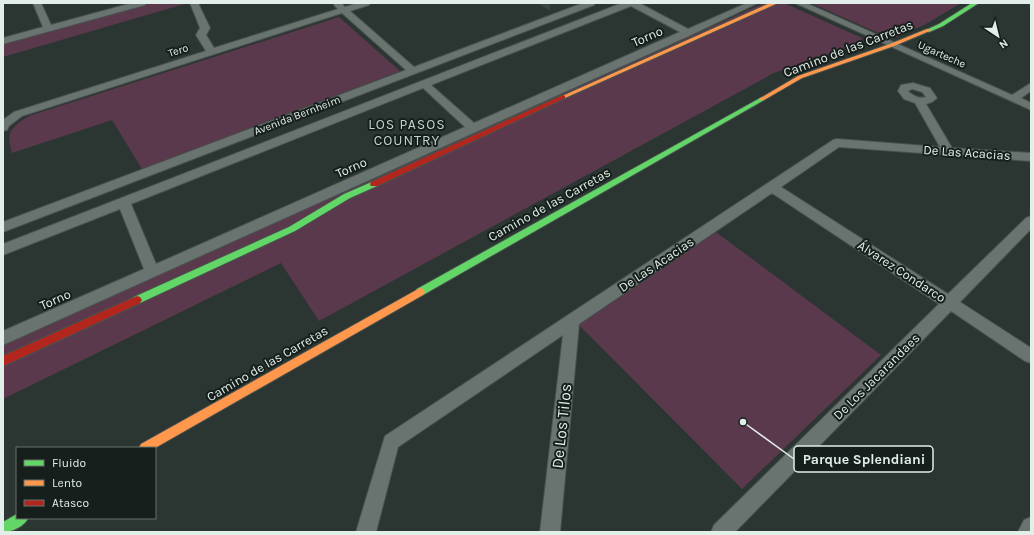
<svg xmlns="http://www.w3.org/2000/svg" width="1034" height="535" font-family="Karla,sans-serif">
<rect width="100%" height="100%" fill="#2b3531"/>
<path fill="#5b394d" d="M 151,3 L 188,3 L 3,57 L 3,44 Z
M 764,3 L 784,3 L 862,38 L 861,43 L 774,73 L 319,321 L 281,263 L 3,399 L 3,344 Z
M 811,3 L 961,3 L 926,24 L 892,39 Z
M 339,17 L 400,71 L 142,169 L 112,120 L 12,153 C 6,131 10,128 29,116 Z
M 716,232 L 881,355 L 742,489 L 579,325 Z"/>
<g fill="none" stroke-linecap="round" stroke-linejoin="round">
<g stroke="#49524e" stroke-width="2">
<path id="street" d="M 33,3 L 41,3 L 51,25 L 132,3 L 146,3 L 145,5 L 3,44 L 3,38 L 43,27 Z
M 190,3 L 198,3 L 210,28 L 206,35 L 214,48 L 338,9 L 334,5 L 335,3 L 341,3 L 345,7 L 357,3 L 370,3 L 369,5 L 350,11 L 414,67 L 583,3 L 595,3 L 594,5 L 3,232 L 3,222 L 406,70 L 342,13 L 22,116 L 9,126 L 7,130 L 3,131 L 3,120 L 14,112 L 206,51 L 196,35 L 200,28 Z
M 622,3 L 639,3 L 688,29 L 747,3 L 758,3 L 691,35 L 3,345 L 3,331 L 144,269 L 120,209 L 3,255 L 3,244 ZM 631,6 L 680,32 L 474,123 L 431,85 ZM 423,88 L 465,127 L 156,264 L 131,204 Z
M 795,3 L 806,3 L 1012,95 L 1031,83 L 1031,91 L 1021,98 L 1031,103 L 1031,110 Z
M 913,83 L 930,88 L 937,98 L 932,102 L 926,104 L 952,148 L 1031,153 L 1031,161 L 839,147 L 781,187 L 948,294 L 1026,218 L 1031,216 L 1031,229 L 960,302 L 1031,348 L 1031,363 L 1025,361 L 951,311 L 735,532 L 711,532 L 714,525 L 939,304 L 772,193 L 579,324 L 560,532 L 540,532 L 563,335 L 398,447 L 376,532 L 356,532 L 385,436 L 833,140 L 837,139 L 940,147 L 915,103 L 904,99 L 898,91 L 901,85 ZM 912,89 L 922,92 L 926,97 C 919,99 913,96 908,91 Z
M 1031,517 L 1031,532 L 1018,532 L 1024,520 Z"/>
</g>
<g stroke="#49524e" stroke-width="2">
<path id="fast" d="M 972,3 L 979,3 L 943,26 L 929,32 L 926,30 L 939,24 Z
M 762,97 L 764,98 L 764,100 L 423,295 L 417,295 L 415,292 L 417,289 Z
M 374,181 L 378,184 L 377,186 L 350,198 L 295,231 L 140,303 L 134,303 L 132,300 L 134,297 L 289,227 L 344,194 Z
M 17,514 L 17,518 L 28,518 C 25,526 12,532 3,532 L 3,522 Z"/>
</g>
<g stroke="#49524e" stroke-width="2">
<path id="slow" d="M 770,3 L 778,3 L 565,98 L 561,98 L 560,97 Z
M 927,29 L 932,30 L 894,46 L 802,78 L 764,100 L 760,100 L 759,99 L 798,76 L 890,44 Z
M 420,288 L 423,289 L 425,292 L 423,295 L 155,448 L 139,448 L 141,444 Z"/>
</g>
<g stroke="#49524e" stroke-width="2">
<path id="jam" d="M 563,95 L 565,96 L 565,98 L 377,186 L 371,186 L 370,184 L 371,182 Z
M 137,296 L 140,297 L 142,300 L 140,303 L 3,366 L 3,356 Z"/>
</g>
<use href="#street" fill="#69736f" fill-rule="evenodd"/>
<use href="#fast" fill="#63d668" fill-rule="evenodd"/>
<use href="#slow" fill="#ff974d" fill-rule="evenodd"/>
<use href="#jam" fill="#b3261e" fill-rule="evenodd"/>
</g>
<path fill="#384741" d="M 538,3 L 572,3 L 550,11 Z"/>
<path fill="#2e3935" d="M 550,3 L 572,3 L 550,11 Z"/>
<g text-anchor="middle" stroke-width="4" stroke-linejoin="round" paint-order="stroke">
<g font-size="11" fill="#e2eee9" stroke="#161f1b">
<text transform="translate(178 50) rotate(-18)" y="4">Tero</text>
<text transform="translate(942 54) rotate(24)" y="4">Ugarteche</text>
<text transform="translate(297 115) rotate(-21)" y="4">Avenida Bernheim</text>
</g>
<g font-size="13" fill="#e2eee9" stroke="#161f1b">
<text transform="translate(647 36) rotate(-24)" y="5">Torno</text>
<text transform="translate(848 48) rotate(-21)" y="5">Camino de las Carretas</text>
<text transform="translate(967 152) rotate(4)" y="5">De Las Acacias</text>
<text transform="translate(351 167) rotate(-24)" y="5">Torno</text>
<text transform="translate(549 204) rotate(-29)" y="5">Camino de las Carretas</text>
<text transform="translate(656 264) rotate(-34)" y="5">De Las Acacias</text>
<text transform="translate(902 271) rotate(33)" y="5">Álvarez Condarco</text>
<text transform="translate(55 299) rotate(-24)" y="5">Torno</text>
<text transform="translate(267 363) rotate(-30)" y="5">Camino de las Carretas</text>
<text transform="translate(876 376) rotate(-45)" y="5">De Los Jacarandaes</text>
</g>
<g font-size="14" letter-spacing="1" fill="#bfd5cc" stroke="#161f1b">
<text x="407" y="129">LOS PASOS<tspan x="407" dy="16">COUNTRY</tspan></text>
</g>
<g font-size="16" fill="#e2eee9" stroke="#161f1b">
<text transform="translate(561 426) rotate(-84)" y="6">De Los Tilos</text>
</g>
</g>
<path fill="none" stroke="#e2eee9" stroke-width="1.5" d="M743 422L794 459"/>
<circle fill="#e2eee9" stroke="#161f1b" stroke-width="1.5" cx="743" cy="422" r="4"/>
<rect fill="#161f1b" stroke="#e2eee9" stroke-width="1.5" x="794" y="446" width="139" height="26" rx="4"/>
<g font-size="14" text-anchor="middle" font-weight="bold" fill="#e2eee9">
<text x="864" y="464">Parque Splendiani</text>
</g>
<rect width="1034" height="535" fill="none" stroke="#e2eee9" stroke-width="8"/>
<rect x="16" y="447" width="140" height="72" fill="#161f1b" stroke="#68726d"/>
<rect x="24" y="460" width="20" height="6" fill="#63d668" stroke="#68726d"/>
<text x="52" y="467" font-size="12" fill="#e2eee9">Fluido</text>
<rect x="24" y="480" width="20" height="6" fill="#ff974d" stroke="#68726d"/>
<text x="52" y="487" font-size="12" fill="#e2eee9">Lento</text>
<rect x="24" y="500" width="20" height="6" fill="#b3261e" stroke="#68726d"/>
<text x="52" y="507" font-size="12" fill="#e2eee9">Atasco</text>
<g transform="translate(998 36) rotate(145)" stroke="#161f1b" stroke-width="3" paint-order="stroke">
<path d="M0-3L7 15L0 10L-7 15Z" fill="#e2eee9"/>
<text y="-6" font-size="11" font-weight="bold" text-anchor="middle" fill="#e2eee9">N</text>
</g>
</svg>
